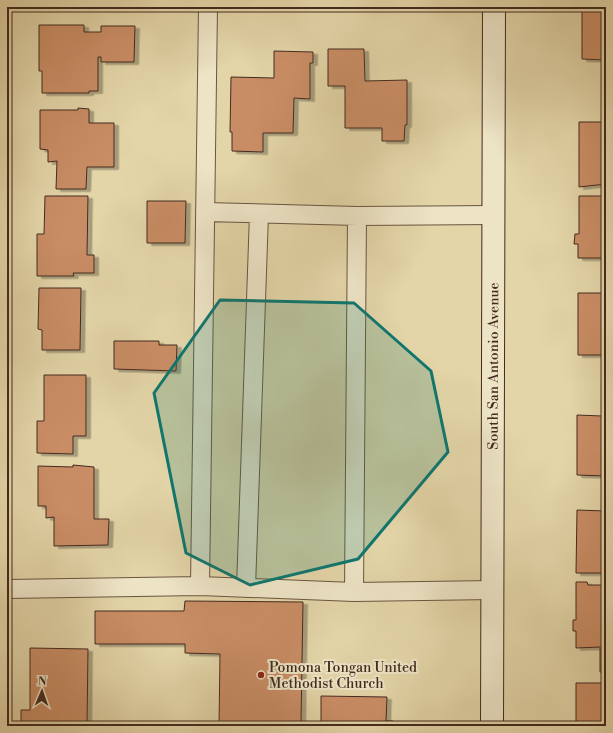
<svg xmlns="http://www.w3.org/2000/svg" width="613" height="733" font-family="'Libre Bodoni',serif">
<defs>
<filter id="shadow"><feDropShadow dx="4.5" dy="2.5" stdDeviation="0" flood-color="#0004"/></filter>
</defs>
<rect width="100%" height="100%" fill="#e3d5a8"/>
<filter id="stains"><feTurbulence type="fractalNoise" baseFrequency=".005" numOctaves="4"/><feColorMatrix values="0 0 0 0 .2 0 0 0 0 .09 0 0 0 0 .02 0 0 0 .5 -.17"/></filter>
<radialGradient id="worn" r=".72"><stop offset=".6" stop-color="#630" stop-opacity="0"/><stop offset="1" stop-color="#630" stop-opacity=".3"/></radialGradient>
<path fill="#c98d65" stroke="#432a1f" filter="url(#shadow)" d="M 582,8 L 606,8 L 606,60 L 582,59 Z
M 39,25 L 84,25 L 84,32 L 101,32 L 101,26 L 135,26 L 134,62 L 101,62 L 101,57 L 98,57 L 98,91 L 89,91 L 89,93 L 42,93 L 42,71 L 39,71 Z
M 328,49 L 364,49 L 365,81 L 407,80 L 407,125 L 405,125 L 404,141 L 382,141 L 382,128 L 345,128 L 345,86 L 328,86 Z
M 274,51 L 313,52 L 313,63 L 310,63 L 310,99 L 294,98 L 293,133 L 263,133 L 263,152 L 232,151 L 232,132 L 230,132 L 231,77 L 274,78 Z
M 606,96 L 606,184 L 579,187 L 579,122 L 604,122 L 604,97 Z
M 78,108 L 89,109 L 89,123 L 114,123 L 114,167 L 87,167 L 86,189 L 56,189 L 57,161 L 48,162 L 48,150 L 40,149 L 40,110 L 78,110 Z
M 45,196 L 88,196 L 87,255 L 94,255 L 94,273 L 73,273 L 74,276 L 37,276 L 37,234 L 44,234 Z
M 579,196 L 606,196 L 606,258 L 578,258 L 578,244 L 574,244 L 575,234 L 579,234 Z
M 147,201 L 186,201 L 185,243 L 147,243 Z
M 39,288 L 81,288 L 80,350 L 42,350 L 42,330 L 38,329 Z
M 578,293 L 606,293 L 606,355 L 578,355 Z
M 114,341 L 159,341 L 159,345 L 177,345 L 176,371 L 114,369 Z
M 44,375 L 86,375 L 86,436 L 73,436 L 73,454 L 37,453 L 37,421 L 44,421 Z
M 602,391 L 606,391 L 606,476 L 577,475 L 577,415 L 602,416 Z
M 73,465 L 94,467 L 94,519 L 109,519 L 108,545 L 54,546 L 54,517 L 46,518 L 46,506 L 38,506 L 38,466 L 73,467 Z
M 577,510 L 606,511 L 606,573 L 576,573 Z
M 576,582 L 587,582 L 588,585 L 606,585 L 606,672 L 600,672 L 600,647 L 576,648 L 576,631 L 573,631 L 573,620 L 576,620 Z
M 185,601 L 303,602 L 301,722 L 321,723 L 321,696 L 387,697 L 386,721 L 393,721 L 393,726 L 219,726 L 220,654 L 185,653 L 185,644 L 95,644 L 95,611 L 184,611 Z
M 30,648 L 88,649 L 87,726 L 21,726 L 21,710 L 30,710 Z
M 576,683 L 606,683 L 606,726 L 576,726 Z"/>
<g fill="none" stroke-linecap="round" stroke-linejoin="round">
<g stroke="#6b5541" stroke-width="20">
<path id="lane" d="M 205,212 L 357,216
M 200,586 L 354,592
M 246,588 L 259,214
M 7,589 L 200,586 L 208,7
M 493,590 L 354,592 L 357,216 L 494,215"/>
</g>
<g stroke="#432a1f" stroke-width="24">
<g id="secondary">
<path id="s1" d="M 492,726 L 494,7"/>
</g>
</g>
<use href="#lane" stroke="#ede4c6" stroke-width="18"/>
<use href="#secondary" stroke="#ede4c6" stroke-width="22"/>
</g>
<path fill="#0f766e" fill-opacity="0.2" stroke="#0f766e" stroke-width="3" stroke-linejoin="round" d="M 220,300 L 354,303 L 431,371 L 448,452 L 358,559 L 250,585 L 186,553 L 154,393 Z"/>
<circle fill="#8f2418" stroke="#ede4c6" stroke-width="1.5" cx="261" cy="675" r="4"/>
<g text-anchor="middle" stroke-width="4" stroke-linejoin="round" paint-order="stroke">
<g font-size="14" fill="#432a1f" stroke="#ede4c6">
<text dy="5" stroke="none"><textPath href="#s1" startOffset="360">South San Antonio Avenue</textPath></text>
</g>
<g font-size="14" fill="#432a1f" stroke="#ede4c6" text-anchor="start">
<text x="269" y="672">Pomona Tongan United<tspan x="269" dy="16">Methodist Church</tspan></text>
</g>
</g>
<rect width="613" height="733" fill="none" stroke="#e3d5a8" stroke-width="24"/>
<rect x="8" y="8" width="597" height="717" fill="none" stroke="#432a1f" stroke-width="2"/>
<rect x="12" y="12" width="589" height="709" fill="none" stroke="#432a1f"/>
<g transform="translate(42 691) rotate(2)" stroke="#ede4c6" stroke-width="3" paint-order="stroke">
<path d="M0-3L7 15L0 10L-7 15Z" fill="#432a1f"/>
<text y="-6" font-size="11" font-weight="bold" text-anchor="middle" fill="#432a1f">N</text>
</g>
<rect width="100%" height="100%" filter="url(#stains)"/>
<rect width="100%" height="100%" fill="url(#worn)"/>
</svg>
